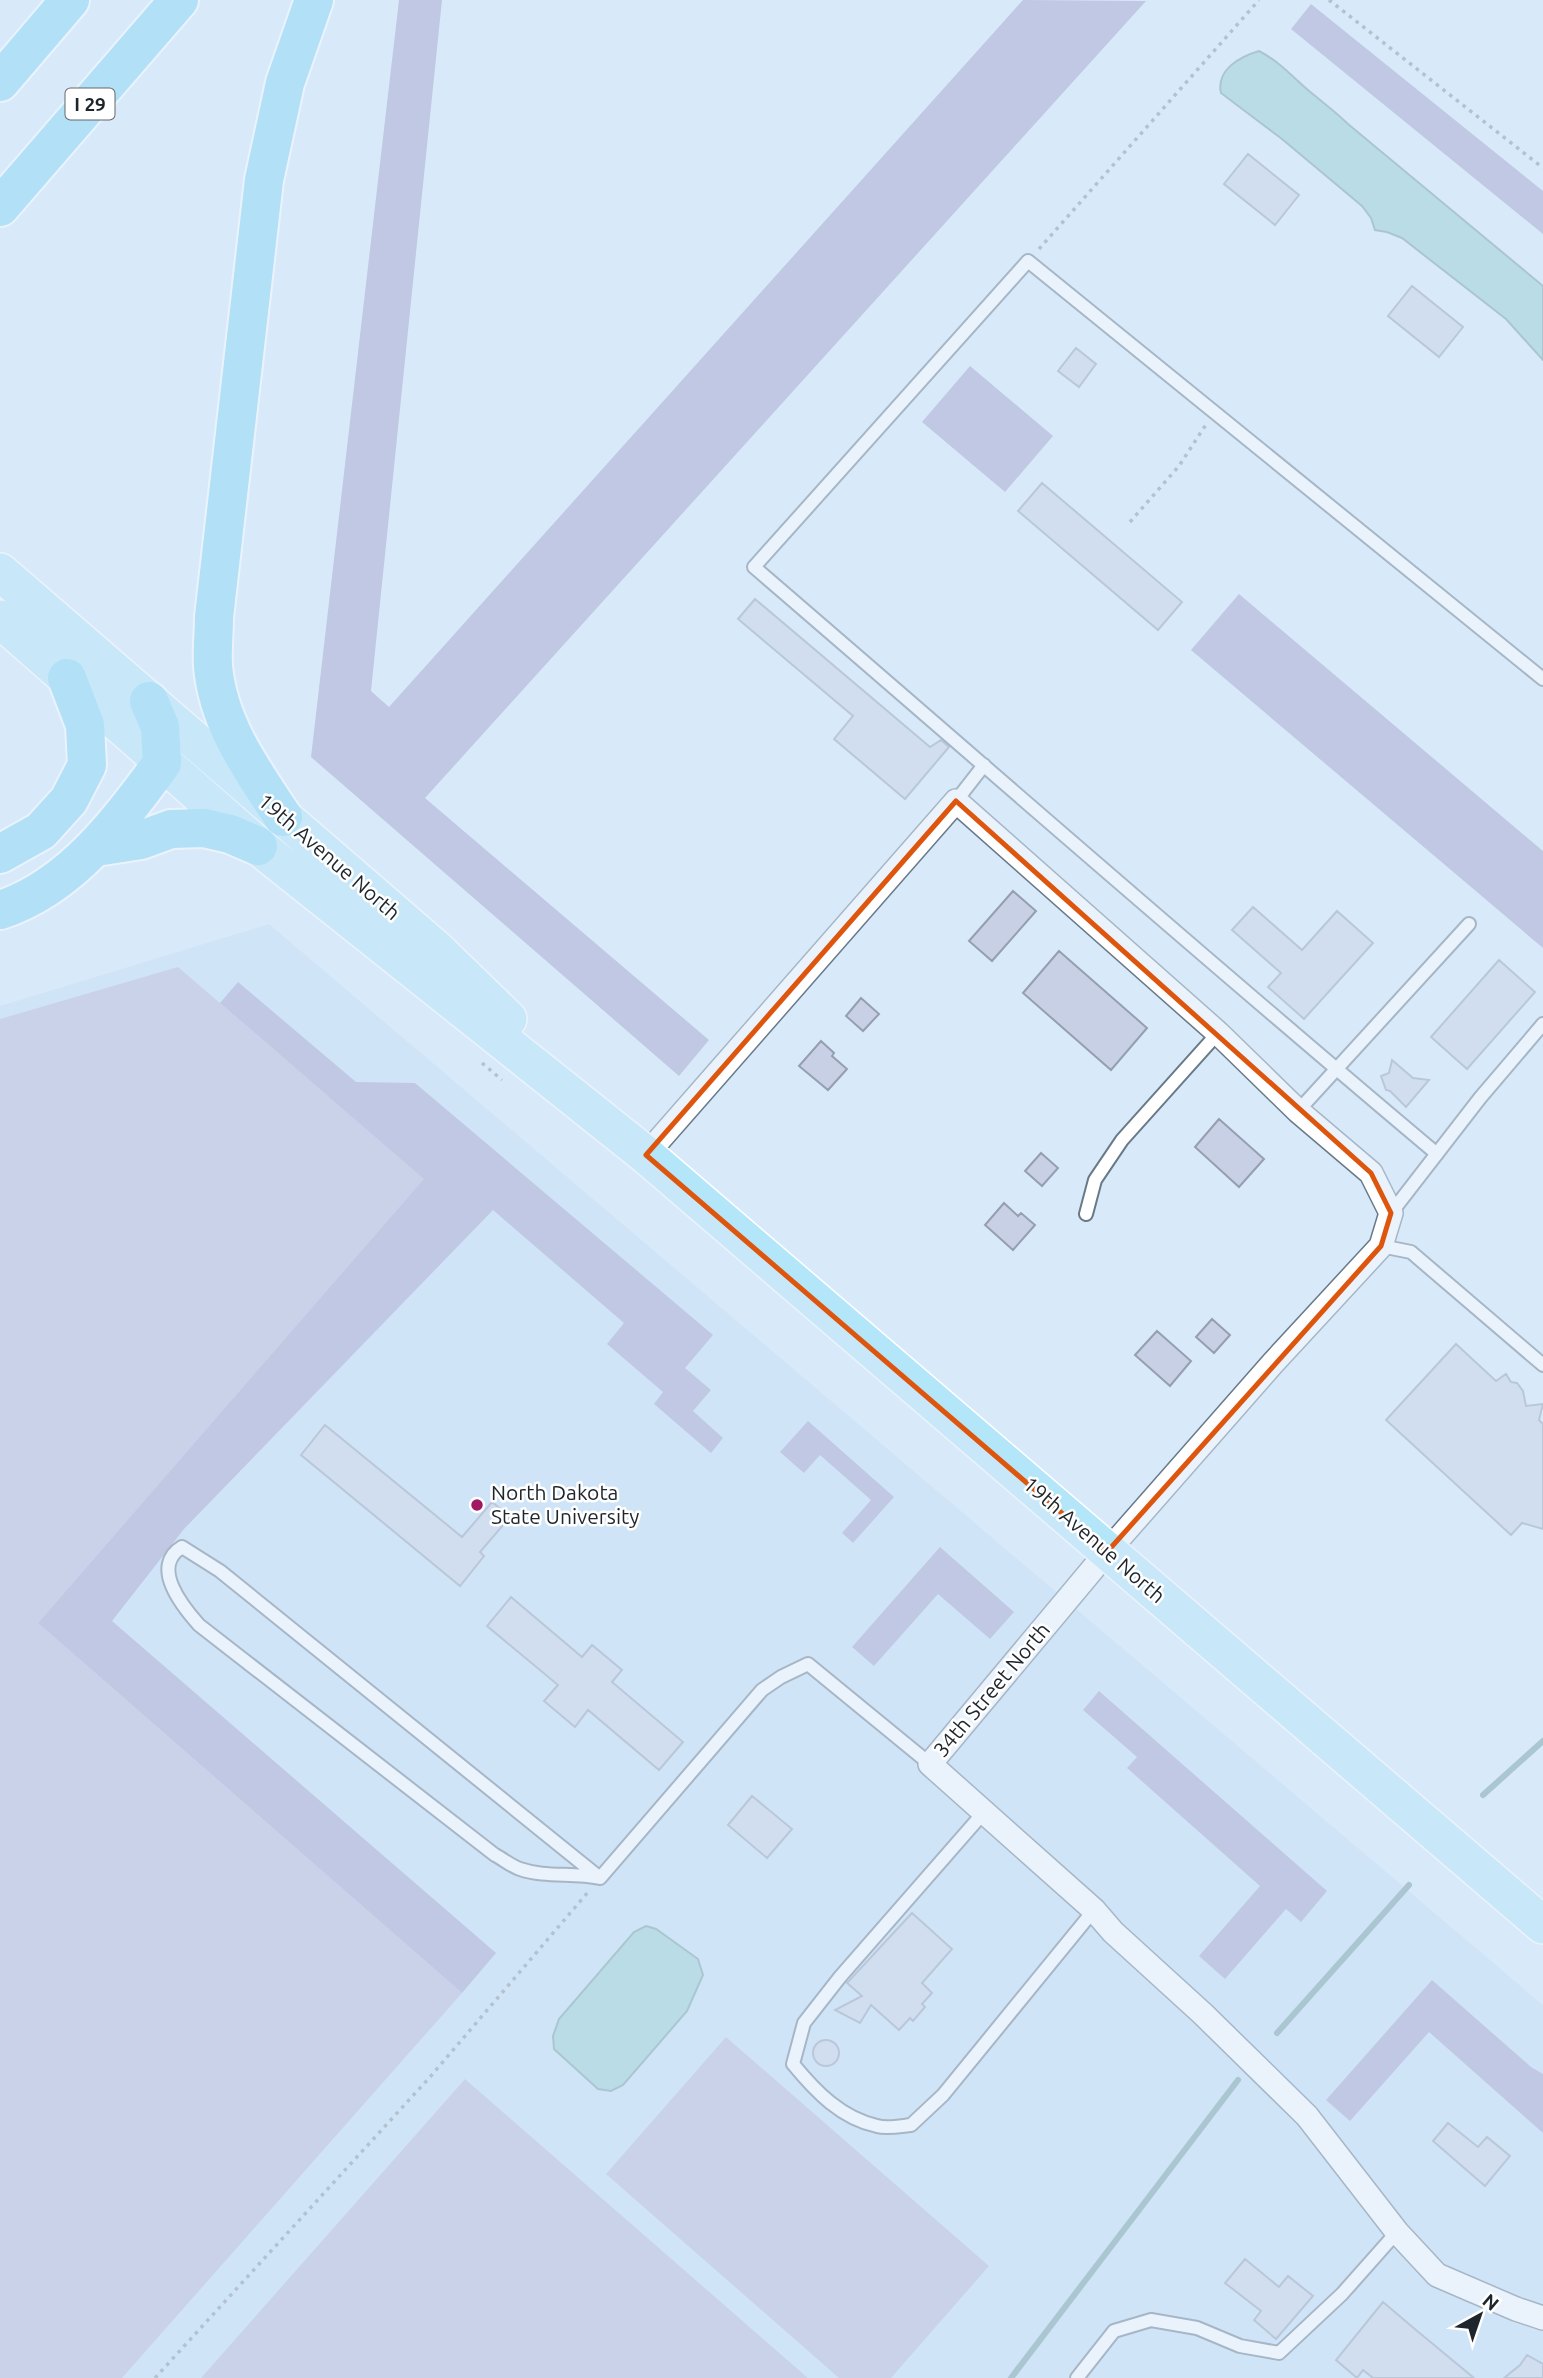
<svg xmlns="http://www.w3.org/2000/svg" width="1543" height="2378" font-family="Ubuntu,sans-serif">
<rect width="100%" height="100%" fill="#d8eafa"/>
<path fill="#c6def4" d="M 269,924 L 1543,2005 L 1543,2378 L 0,2378 L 0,1006 Z"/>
<path fill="#b9b7d6" d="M 178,967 L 425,1179 L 38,1623 L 462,1993 L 122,2378 L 0,2378 L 0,1019 Z
M 726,2037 L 989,2266 L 891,2378 L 839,2378 L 606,2174 Z
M 465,2079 L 808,2378 L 201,2378 Z"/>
<path fill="#a3a0c7" d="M 399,0 L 442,0 L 371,691 L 389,707 L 1023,0 L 1146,1 L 425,798 L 709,1040 L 679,1076 L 311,757 Z
M 1311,4 L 1543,191 L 1543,234 L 1291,29 Z
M 970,366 L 1053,436 L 1005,492 L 922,422 Z
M 1239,594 L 1543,851 L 1543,948 L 1191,650 Z
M 238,982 L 356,1082 L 415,1083 L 713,1335 L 685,1368 L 711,1390 L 693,1411 L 723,1438 L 711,1453 L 654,1404 L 663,1392 L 607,1344 L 624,1323 L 493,1210 L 184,1529 L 112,1621 L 496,1953 L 462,1993 L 38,1623 L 424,1179 L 220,1003 Z
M 808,1421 L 894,1497 L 853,1543 L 842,1533 L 871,1500 L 820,1455 L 804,1473 L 780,1452 Z
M 940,1547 L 1014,1612 L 990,1639 L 938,1594 L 874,1666 L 852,1647 Z
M 1099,1691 L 1327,1891 L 1301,1922 L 1286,1909 L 1225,1979 L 1199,1956 L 1260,1886 L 1127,1768 L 1137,1757 L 1083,1710 Z
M 1432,1980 L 1531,2067 L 1543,2074 L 1543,2133 L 1429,2032 L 1350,2121 L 1326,2100 Z"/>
<path fill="#96cdd0" stroke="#729b9e" stroke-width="2" d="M 1259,51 C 1282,63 1294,79 1314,95 C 1326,105 1337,113 1348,124 L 1543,286 L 1543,360 L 1506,319 L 1402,238 L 1387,232 L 1375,230 L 1371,218 L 1362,206 L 1282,139 L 1221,93 C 1216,70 1239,57 1259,51 Z
M 646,1926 L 656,1929 L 698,1959 L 703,1975 L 687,2011 L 623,2085 L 611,2091 L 598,2089 L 554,2049 L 553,2036 L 559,2019 L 634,1932 Z"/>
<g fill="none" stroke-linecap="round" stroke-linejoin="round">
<path stroke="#729b9e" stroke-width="6" d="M 1483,1795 L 1543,1741
M 1277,2033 L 1409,1885
M 1011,2378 L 1238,2080"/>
</g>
<path fill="#c7d0e4" stroke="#969eb2" stroke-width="2" d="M 1248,154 L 1299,195 L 1275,225 L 1224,184 Z
M 1412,286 L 1463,327 L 1439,357 L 1388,316 Z
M 1076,348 L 1096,364 L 1079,387 L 1058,371 Z
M 1042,483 L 1182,602 L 1158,630 L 1018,511 Z
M 755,599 L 930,747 L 941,740 L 949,747 L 905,799 L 834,739 L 853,716 L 738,619 Z
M 1013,891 L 1036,911 L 992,961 L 969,941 Z
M 1253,907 L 1302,950 L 1337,911 L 1373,943 L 1304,1019 L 1268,987 L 1281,973 L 1232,930 Z
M 1059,951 L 1147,1028 L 1111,1070 L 1023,993 Z
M 1499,960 L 1535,992 L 1467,1069 L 1431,1037 Z
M 861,998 L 879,1014 L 863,1031 L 846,1016 Z
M 821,1041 L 834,1053 L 832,1056 L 847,1069 L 828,1090 L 799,1066 Z
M 1392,1060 L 1413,1078 L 1429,1080 L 1406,1107 L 1390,1091 L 1386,1090 L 1381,1076 L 1389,1073 Z
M 1219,1119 L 1264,1159 L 1239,1187 L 1195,1147 Z
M 1041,1153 L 1058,1168 L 1042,1186 L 1025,1171 Z
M 1004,1203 L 1018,1216 L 1021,1213 L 1035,1225 L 1013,1250 L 985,1225 Z
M 1212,1319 L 1230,1335 L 1214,1353 L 1196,1337 Z
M 1157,1331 L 1191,1361 L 1170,1386 L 1135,1355 Z
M 1456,1344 L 1496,1381 L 1506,1374 L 1511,1382 L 1517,1383 L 1523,1391 L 1526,1406 L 1543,1404 L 1539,1420 L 1543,1424 L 1543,1529 L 1522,1523 L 1511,1535 L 1386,1420 Z
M 325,1425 L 462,1537 L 492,1502 L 510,1517 L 480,1552 L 484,1556 L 460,1586 L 301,1455 Z
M 511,1597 L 582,1657 L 592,1645 L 622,1670 L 612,1682 L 683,1742 L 659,1770 L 588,1710 L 575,1727 L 544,1701 L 558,1685 L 487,1626 Z
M 752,1796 L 792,1829 L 767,1858 L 728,1825 Z
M 912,1913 L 952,1949 L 922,1983 L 932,1993 L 922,2004 L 925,2007 L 913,2021 L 910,2018 L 899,2030 L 871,2005 L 860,2023 L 835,2010 L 862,1996 L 847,1983 Z
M813 2053a13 13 0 1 1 26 0a13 13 0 1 1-26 0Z
M 1448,2123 L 1478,2147 L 1487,2137 L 1510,2156 L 1485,2186 L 1433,2141 Z
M 1245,2259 L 1279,2287 L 1288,2276 L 1313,2296 L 1276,2339 L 1254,2320 L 1261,2311 L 1225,2283 Z
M 1383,2302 L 1416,2330 L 1474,2378 L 1373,2378 L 1363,2370 L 1357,2378 L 1336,2360 Z
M 1527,2355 L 1543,2364 L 1543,2378 L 1504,2378 L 1520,2365 Z"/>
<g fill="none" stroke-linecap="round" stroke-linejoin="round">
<g stroke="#687987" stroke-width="16">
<path id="lane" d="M 956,801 L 984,765
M 1298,1111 L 1469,924
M 1437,1154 C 1207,961 982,763 754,567 L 1028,261 L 1543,679
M 1391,1213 L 1480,1098 L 1543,1024
M 1086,1214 L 1095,1180 L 1122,1140 L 1218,1033
M 1381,1246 L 1411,1252 L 1543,1365
M 182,1547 L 220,1571 L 600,1878 C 573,1872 546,1878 520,1869 C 511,1866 503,1859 495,1855 L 199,1625 C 182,1606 150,1566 182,1547 Z
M 985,1811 L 840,1977 L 804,2023 L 793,2064 C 816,2092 841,2118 877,2126 C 887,2129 901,2126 911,2125 L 943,2095 L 1094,1910
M 600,1878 L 762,1690 L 781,1677 L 808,1664 L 930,1764
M 1077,2378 L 1114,2331 L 1151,2320 L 1197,2328 L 1240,2346 L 1279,2353 L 1342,2294 L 1397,2232"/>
</g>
<g stroke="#687987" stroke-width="26">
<path id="street" d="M 646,1155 L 956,801 L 1218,1033 L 1298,1111 L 1371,1173 L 1391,1213 L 1381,1246 L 1273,1363 L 1107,1552 L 930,1764 L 1094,1910 L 1113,1932 L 1203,2014 L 1307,2116 L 1397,2232 L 1437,2275 L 1516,2309 L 1543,2318"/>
</g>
<g stroke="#fff" stroke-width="40">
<path id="primary" d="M 0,572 L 437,950 L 508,1019
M 0,619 L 258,846 L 646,1155 L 1543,1925"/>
</g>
<g stroke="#fff" stroke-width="42">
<path id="highway" d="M 0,82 L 70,0
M 0,207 L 179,0
M 283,817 C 252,770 218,724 213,666 C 212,650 214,633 214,617 L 264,180 L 285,83 L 314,0
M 96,847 L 141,840 L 171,829 L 204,828 L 230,834 L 258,846
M 0,854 L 41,831 L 69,800 L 87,765 L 85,725 L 67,678
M 0,910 C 70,888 121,820 162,763 L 160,727 L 149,701"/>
</g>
<path stroke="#85929e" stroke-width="3.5" stroke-dasharray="3.5 5" stroke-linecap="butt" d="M 1329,0 L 1543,168
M 1039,249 L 1259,0
M 1130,522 L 1179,466 L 1207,423
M 482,1063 L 502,1080
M 155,2378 L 430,2077 L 589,1891"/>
<use href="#lane" stroke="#fff" stroke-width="12"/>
<use href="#street" stroke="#fff" stroke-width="23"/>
<use href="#primary" stroke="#b3e6f8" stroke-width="37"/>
<use href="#highway" stroke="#81d5f3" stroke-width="38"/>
</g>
<path d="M0 0H1543V2378H0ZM 956,801 L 1371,1173 L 1391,1213 L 1381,1246 L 1107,1552 L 646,1155 Z" fill="#d8eafa" fill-opacity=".55" fill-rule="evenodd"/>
<path fill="none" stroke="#de560e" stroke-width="5" stroke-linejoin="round" d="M 956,801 L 1371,1173 L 1391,1213 L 1381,1246 L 1107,1552 L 646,1155 Z"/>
<circle fill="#a01763" stroke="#fff" stroke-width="2.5" cx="477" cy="1505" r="7"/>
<g text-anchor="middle" stroke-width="5" stroke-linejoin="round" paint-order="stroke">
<rect fill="#fff" stroke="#62666b" stroke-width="2" x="65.5" y="88.5" width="49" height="31" rx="5"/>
<g font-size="19" font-weight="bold" fill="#1e252b">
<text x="90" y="111">I 29</text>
</g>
<g font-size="21" fill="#1e252b" stroke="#fff">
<text transform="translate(329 857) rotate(41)" y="7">19th Avenue North</text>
<text transform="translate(1094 1540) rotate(41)" y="7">19th Avenue North</text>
<text transform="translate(992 1690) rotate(-50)" y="7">34th Street North</text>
</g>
<g font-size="21" fill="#1e252b" stroke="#fff" text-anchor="start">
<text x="491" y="1500">North Dakota<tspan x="491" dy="24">State University</tspan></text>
</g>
</g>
<g transform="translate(1480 2315) rotate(40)" stroke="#ffffff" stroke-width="5" paint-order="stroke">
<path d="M0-5L12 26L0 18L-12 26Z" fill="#1e252b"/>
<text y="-10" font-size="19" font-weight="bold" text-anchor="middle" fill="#1e252b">N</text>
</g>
</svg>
